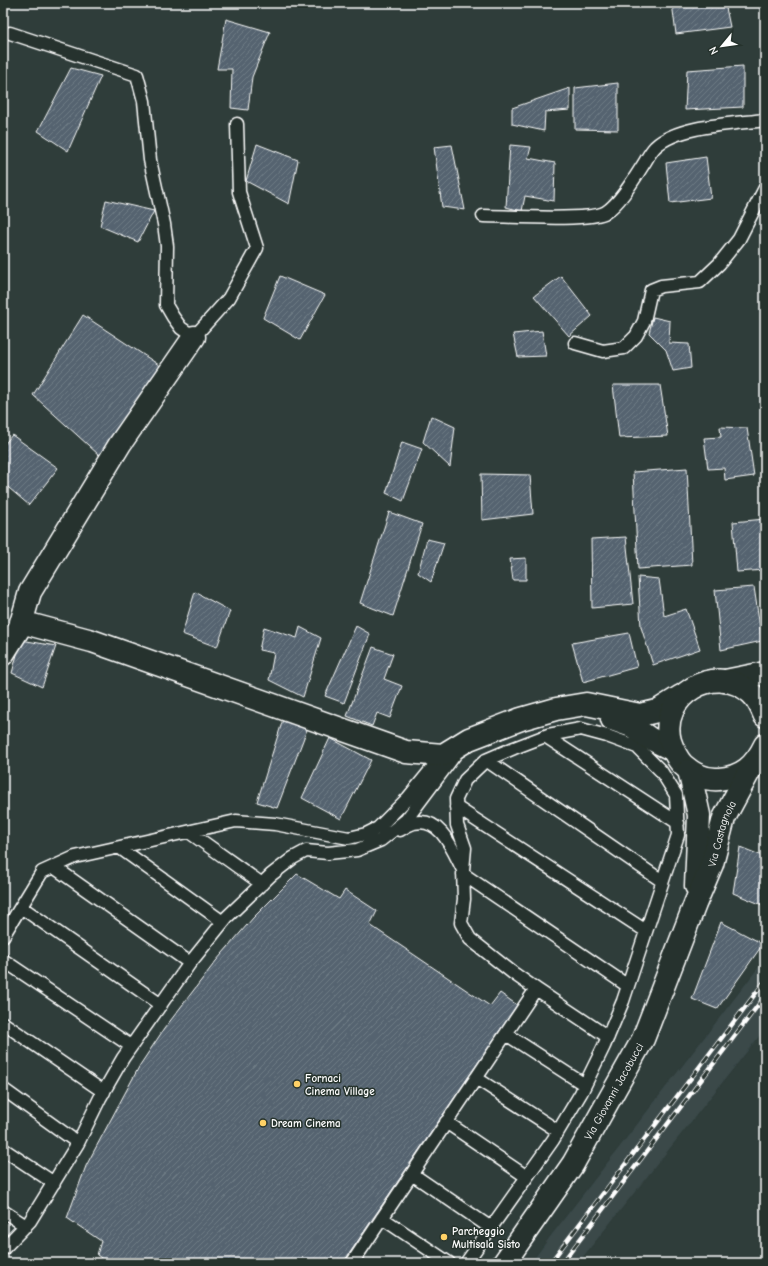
<svg xmlns="http://www.w3.org/2000/svg" width="768" height="1266" font-family="'Comic Neue',sans-serif">
<defs>
<pattern id="building-hatch" width="6" height="6" patternUnits="userSpaceOnUse"><rect width="6" height="6" fill="#546470"/><path d="M-1 1l2-2M0 6l6-6M5 7l2-2" fill="none" stroke="#6e7b85"/></pattern>
</defs>
<rect width="100%" height="100%" fill="#2f3d3a"/>
<filter id="ink" filterUnits="userSpaceOnUse"><feTurbulence type="fractalNoise" baseFrequency=".025" numOctaves="2"/><feDisplacementMap in="SourceGraphic" scale="8" xChannelSelector="R" yChannelSelector="G"/><feConvolveMatrix kernelMatrix="1 2 1 2 8 2 1 2 1" color-interpolation-filters="sRGB"/></filter>
<g filter="url(#ink)">
<path fill="#3a494a" d="M 765,959 L 765,1029 L 578,1263 L 531,1263 L 550,1237 Z"/>
<path fill="url(#building-hatch)" stroke="#fff" d="M 672,3 L 725,3 L 730,27 L 676,34 Z
M 226,19 L 270,32 L 252,77 L 248,110 L 231,108 L 232,69 L 217,69 Z
M 743,66 L 743,107 L 685,110 L 687,70 Z
M 71,68 L 101,76 L 68,151 L 38,131 Z
M 618,83 L 618,130 L 575,129 L 575,88 Z
M 570,88 L 570,110 L 545,112 L 544,131 L 512,124 L 512,108 Z
M 257,144 L 298,160 L 289,204 L 246,181 Z
M 452,145 L 465,210 L 442,207 L 434,147 Z
M 510,145 L 531,147 L 528,158 L 555,163 L 554,201 L 525,196 L 522,211 L 506,207 Z
M 706,157 L 711,198 L 670,203 L 666,163 Z
M 106,200 L 154,211 L 138,242 L 100,226 Z
M 280,276 L 325,295 L 300,340 L 263,318 Z
M 561,276 L 592,316 L 569,336 L 534,296 Z
M 83,315 L 162,367 L 99,455 L 33,395 Z
M 653,317 L 670,321 L 669,343 L 689,344 L 691,368 L 673,371 L 666,350 L 649,333 Z
M 542,331 L 546,356 L 518,357 L 513,334 Z
M 613,385 L 660,385 L 668,436 L 619,438 Z
M 431,416 L 455,427 L 450,467 L 423,442 Z
M 720,427 L 747,428 L 754,476 L 725,480 L 724,468 L 708,469 L 704,438 L 721,437 Z
M 12,435 L 58,468 L 29,505 L 3,483 L 3,446 Z
M 402,442 L 422,449 L 403,501 L 386,493 Z
M 687,468 L 692,565 L 638,569 L 633,472 Z
M 481,474 L 530,475 L 533,514 L 482,520 Z
M 389,512 L 422,524 L 393,616 L 360,603 Z
M 765,519 L 765,570 L 737,572 L 733,522 Z
M 626,537 L 633,604 L 592,608 L 591,539 Z
M 427,539 L 444,543 L 431,582 L 418,573 Z
M 526,558 L 526,580 L 513,580 L 510,559 Z
M 638,577 L 659,579 L 664,616 L 686,609 L 700,649 L 653,665 L 641,627 Z
M 754,587 L 762,641 L 721,650 L 715,590 Z
M 195,592 L 230,611 L 217,647 L 182,634 Z
M 356,626 L 370,634 L 344,703 L 325,696 Z
M 264,627 L 297,638 L 300,627 L 321,638 L 303,697 L 269,680 L 274,653 L 259,650 Z
M 629,633 L 637,667 L 583,682 L 572,643 Z
M 21,640 L 56,646 L 42,687 L 12,673 Z
M 373,647 L 393,654 L 384,679 L 402,686 L 390,718 L 377,713 L 372,726 L 347,716 Z
M 284,716 L 308,727 L 277,808 L 257,802 Z
M 330,738 L 371,760 L 341,819 L 302,798 Z
M 740,847 L 765,857 L 765,906 L 733,893 Z
M 297,874 L 339,899 L 345,890 L 377,911 L 370,925 L 490,1006 L 500,993 L 517,1005 L 343,1263 L 108,1263 L 97,1255 L 101,1241 L 67,1218 L 86,1166 L 140,1065 L 164,1029 L 216,961 L 253,918 Z
M 721,922 L 763,944 L 717,1009 L 692,999 Z"/>
<g fill="none" stroke-linecap="round" stroke-linejoin="round">
<g stroke="#fff" stroke-width="15">
<path id="lane" d="M 10,33 L 137,75 L 144,101 L 150,160 L 164,224 L 167,246 L 166,305 L 173,317 L 181,328 L 194,337 L 229,298 L 257,248 L 239,192 L 237,124
M 483,216 C 505,216 591,222 606,212 C 620,203 634,179 643,165 C 647,159 650,152 655,147 C 678,125 734,124 765,120
M 575,343 L 603,351 L 624,348 L 636,336 L 644,321 L 651,290 L 661,286 L 700,282 L 719,264 L 739,239 L 765,188
M 545,736 L 678,823
M 486,760 L 662,881
M 456,807 L 646,931
M 400,830 C 404,828 409,824 414,823 C 441,816 453,851 463,870
M 189,832 L 262,884
M 120,848 L 223,922
M 54,867 L 190,963
M 463,874 L 628,986
M 21,907 L 161,1005
M 3,936 L 42,872 L 75,857 L 236,821 L 275,824 L 349,838 L 366,834 L 378,828 L 408,798 L 443,755
M 3,960 L 131,1046
M 536,989 L 608,1037
M 3,1023 L 104,1092
M 506,1034 L 585,1085
M 476,1078 L 558,1131
M 3,1089 L 78,1143
M 446,1122 L 527,1177
M 3,1149 L 54,1183
M 412,1174 L 491,1228
M 3,1211 L 26,1226
M 382,1218 L 449,1263
M 3,1249 L 30,1221 L 78,1143 L 100,1098 L 123,1058 L 190,963 L 227,917 L 271,875 L 293,858 L 306,851 L 328,853 L 357,850 L 381,840 L 406,820 L 457,752
M 352,1263 L 536,989 L 513,973 L 470,939 L 461,923 L 464,899 L 463,870 L 465,848 L 457,825 L 456,799 L 465,780 L 486,760 L 514,748 L 548,735 L 581,729 L 607,736 L 637,747 L 661,771 L 676,795 L 678,835 L 623,1001 L 604,1046 L 581,1093 L 553,1140 L 466,1263"/>
</g>
<g stroke="#fff" stroke-width="25">
<path id="street" d="M 21,622 L 92,641 L 406,752 L 443,755 L 469,739 L 521,719 L 556,709 L 586,704 L 640,715 L 657,711 L 681,696
M 3,654 L 20,627 L 30,592 L 120,444 L 194,337
M 612,719 L 632,726 L 649,738 L 673,750"/>
</g>
<g stroke="#fff" stroke-width="25">
<g id="secondary">
<path d="M 725,681 L 765,673"/>
<path d="M 765,716 C 761,707 758,699 751,693 C 716,661 658,696 670,741 C 673,750 676,758 683,765 C 693,774 706,780 719,779 C 742,777 755,766 765,745"/>
<path d="M 689,770 L 699,815 L 696,886"/>
<path id="s1" d="M 504,1263 L 573,1164 L 643,1039 L 695,904 L 712,864 L 724,818 L 752,766"/>
</g>
</g>
<use href="#lane" stroke="#26332d" stroke-width="12"/>
<use href="#street" stroke="#26332d" stroke-width="22"/>
<use href="#secondary" stroke="#26332d" stroke-width="22"/>
<g stroke="#fff" stroke-width="4.5">
<path id="rail" d="M 550,1263 L 765,981
M 562,1263 L 765,996"/>
</g>
<use href="#rail" stroke="#26332d" stroke-width="3" stroke-dasharray="9" stroke-linecap="butt"/>
</g>
</g>
<g fill="#ffd166" stroke="#26332d" stroke-width="1.5">
<circle cx="297" cy="1084" r="4"/>
<circle cx="263" cy="1123" r="4"/>
<circle cx="444" cy="1237" r="4"/>
</g>
<g text-anchor="middle" stroke-width="3" stroke-linejoin="round" paint-order="stroke">
<g font-size="11" fill="#fff" stroke="#26332d">
<text dy="4" stroke="none"><textPath href="#s1" startOffset="484">Via Castagnola</textPath></text>
<text dy="4" stroke="none"><textPath href="#s1" startOffset="204">Via Giovanni Jacobucci</textPath></text>
</g>
<g font-size="11" font-weight="bold" fill="#fff" stroke="#26332d" text-anchor="start">
<text x="305" y="1082">Fornaci<tspan x="305" dy="13">Cinema Village</tspan></text>
<text x="271" y="1127">Dream Cinema</text>
<text x="452" y="1235">Parcheggio<tspan x="452" dy="13">Multisala Sisto</tspan></text>
</g>
</g>
<rect width="768" height="1266" fill="none" stroke="#26332d" stroke-width="16"/>
<rect x="8" y="8" width="752" height="1250" fill="none" stroke="#fff" stroke-width="1.5" filter="url(#ink)"/>
<g transform="translate(722 46) rotate(241)" stroke="#26332d" stroke-width="3" paint-order="stroke">
<path d="M0-3L7 15L0 10L-7 15Z" fill="#ffffff"/>
<text y="-6" font-size="11" font-weight="bold" text-anchor="middle" fill="#ffffff">N</text>
</g>
</svg>
